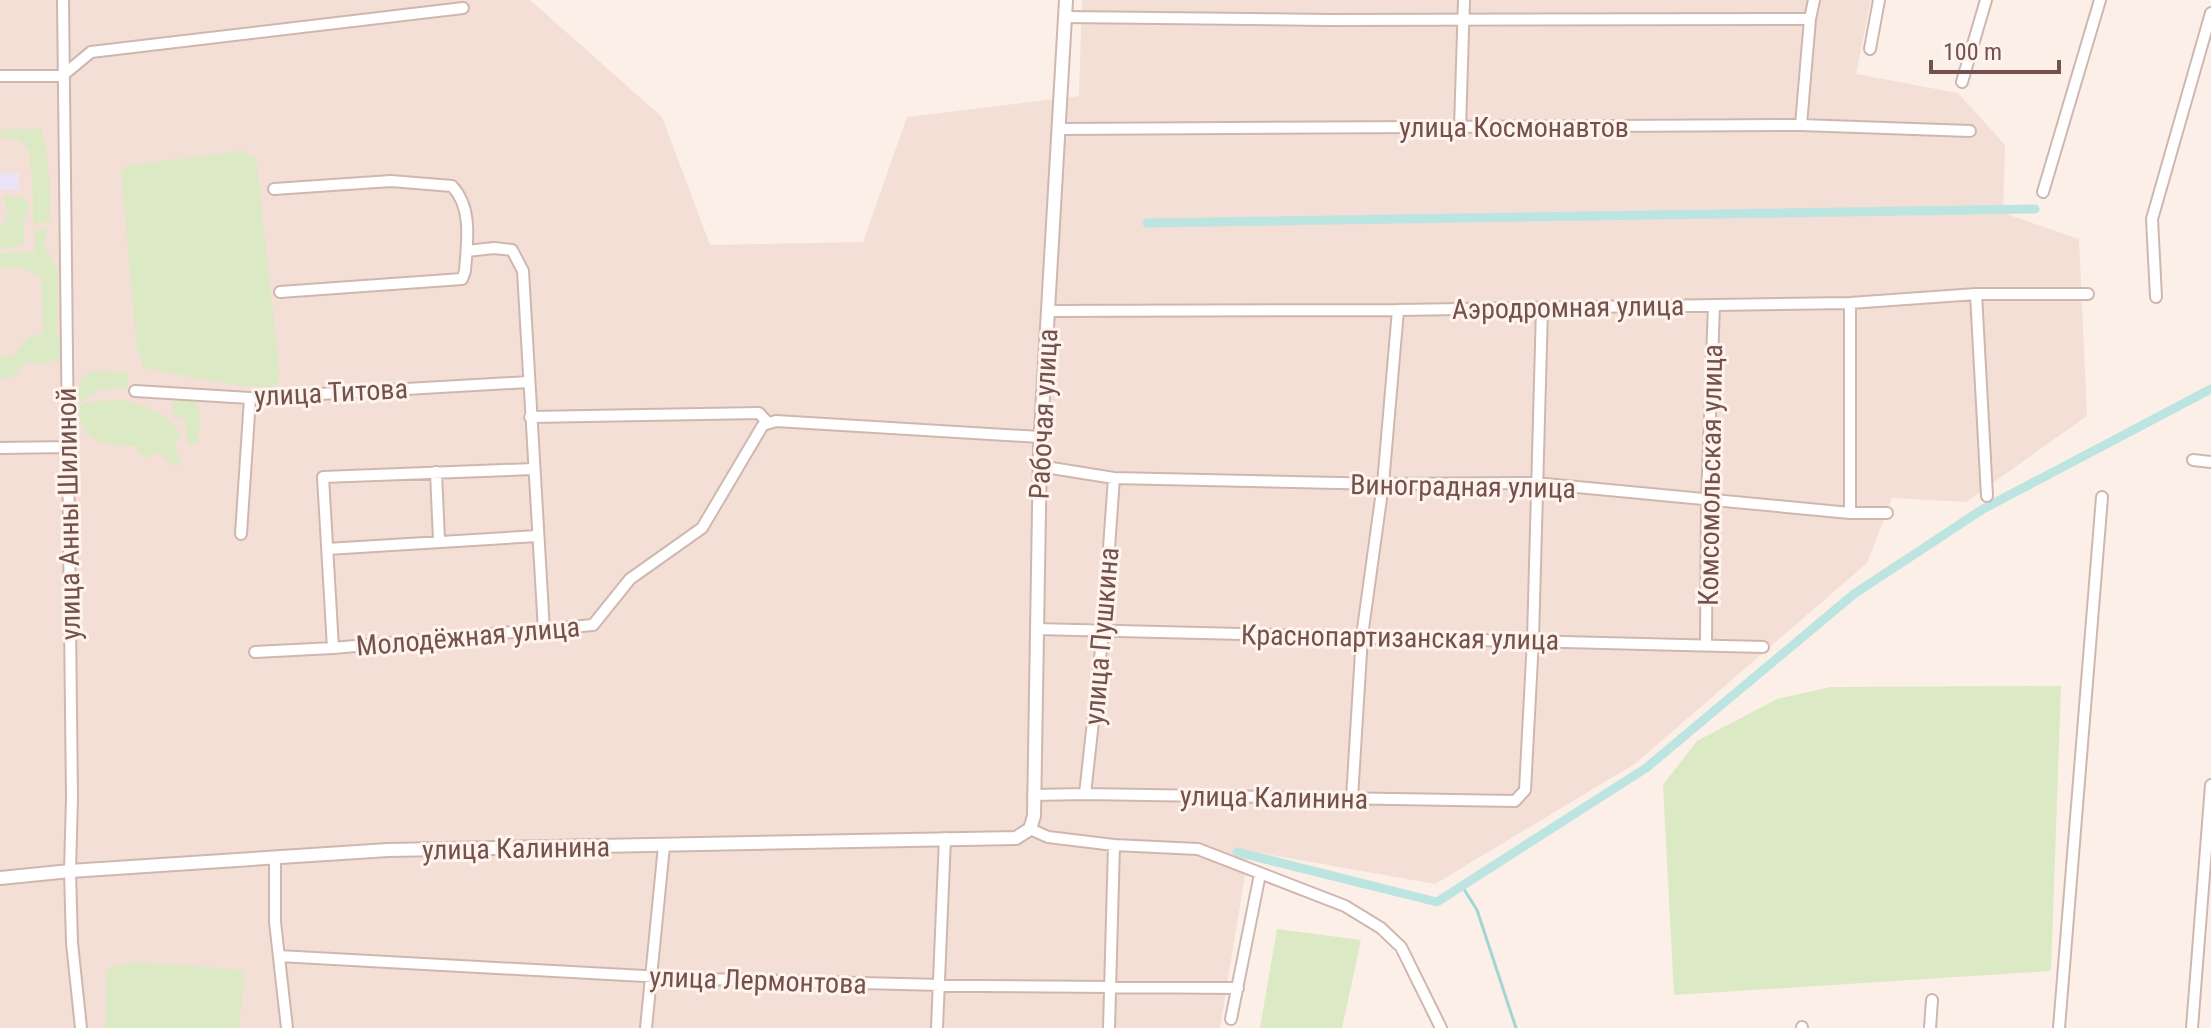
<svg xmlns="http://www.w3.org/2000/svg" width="2211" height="1028" font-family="'Roboto Condensed',sans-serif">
<rect width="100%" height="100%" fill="#fcefe7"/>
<path fill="#f3dfd5" d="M 0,0 L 530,0 L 662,117 L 710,245 L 863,242 L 907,117 L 1079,96 L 1082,0 L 1871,0 L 1856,74 L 1958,93 L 2005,145 L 2003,213 L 2079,239 L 2087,416 L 1966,502 L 1892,498 L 1867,563 L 1636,763 L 1435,884 L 1249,851 L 1220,1028 L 0,1028 Z"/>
<path fill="#ece3f8" d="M 0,173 L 19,173 L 19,190 L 0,189 Z"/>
<path fill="#dce9c5" d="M 2,129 L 41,129 C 50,154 50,194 50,221 L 33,224 L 33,188 L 29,149 L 18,139 L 0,138 Z
M 242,151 L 256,158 L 280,375 L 276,387 L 241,386 L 144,368 L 137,348 L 121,170 L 132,165 Z
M 3,195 L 23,197 L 30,208 L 24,218 L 24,243 L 11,249 L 0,249 L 0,227 L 8,215 Z
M 48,228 L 43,245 L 58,270 L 57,335 L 62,343 L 60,364 L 54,359 L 44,365 L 31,361 L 21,366 L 17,375 L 0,380 L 0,356 L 13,356 L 28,337 L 43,333 L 41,277 L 22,268 L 0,268 L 0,253 L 35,252 L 34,232 Z
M 91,371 L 127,372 L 128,387 L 100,390 L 80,402 L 74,401 L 81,379 Z
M 183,391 L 191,393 L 200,411 L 198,444 L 188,445 L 184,416 L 177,419 L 173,415 L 172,405 Z
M 121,400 C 148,407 167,411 181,437 L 174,443 L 181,464 L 173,465 L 158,452 L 145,458 L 137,451 L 137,446 C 107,446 80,444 78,406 L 88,402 Z
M 2061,686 L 2051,971 L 1674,995 L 1663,785 L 1697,741 L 1777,699 L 1831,687 Z
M 1277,929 L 1361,940 L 1342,1028 L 1260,1028 Z
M 131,962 L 243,970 L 244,982 L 239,1028 L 105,1028 L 107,969 Z"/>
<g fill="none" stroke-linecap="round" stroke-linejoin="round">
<path stroke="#a2d6d3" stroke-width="3" d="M 1462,886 L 1477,910 L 1516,1028"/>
<path stroke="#bce5e1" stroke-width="9" d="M 1147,223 L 2035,209
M 1237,852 L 1437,902 L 1646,768 L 1854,594 L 1983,509 L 2211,389"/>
<g stroke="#cfb7b0" stroke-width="14">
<path id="minor" d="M 63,0 L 72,798 L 70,871 L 72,943 L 81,1028
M 1065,17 L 1329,20 L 1810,19
M 1870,49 L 1879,0
M 0,76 L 62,76
M 62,76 L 91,52 L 463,8
M 1962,82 L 1986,0
M 1801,125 L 1810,19 L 1814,0
M 1460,128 L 1464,0
M 1059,129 L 1801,125 L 1970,131
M 274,189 L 391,181 L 452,186 C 473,208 467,242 465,271 L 462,279 L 280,292
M 2043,192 L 2100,0
M 467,251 L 494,248 L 512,250 L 523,271 L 544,631
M 1976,294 L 1987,496
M 2156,297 L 2152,219 L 2211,13
M 1048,311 L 1398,310 L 1850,303 L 1976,294 L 2088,294
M 135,391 L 250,398 L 528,382
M 530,417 L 759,413 L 768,423
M 0,448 L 68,447
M 2193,460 L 2211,462
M 1039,466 L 1114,478 L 1383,484 L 1535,483 L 1850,513 L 1887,513
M 436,472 L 439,540
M 1850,513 L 1850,303
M 241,534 L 250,398
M 327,549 L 537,536
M 1036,629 L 1763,647
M 1706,644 L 1707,501 L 1714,305
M 333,648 L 323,477 L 533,469
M 255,652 L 333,648 L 593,625 L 630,579 L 702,528 L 763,425 L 776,421 L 1040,437
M 1085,794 L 1103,631 L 1114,478
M 1033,795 L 1085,794 L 1515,801 L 1525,790 L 1533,639 L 1542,308
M 1352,798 L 1362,636 L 1383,484 L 1398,310
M 1030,829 L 1048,837 L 1114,845 L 1198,849 L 1345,906 L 1381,928 L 1401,947 L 1441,1028
M 275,857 L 275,922 L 287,1028
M 279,956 L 699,979 L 981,986 L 1238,988
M 1231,1019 L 1260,874
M 646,1028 L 664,846
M 937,1028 L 945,838
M 1109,1028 L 1114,845
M 1802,1028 L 1802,1027
M 1930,1028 L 1932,1000
M 2059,1028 L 2102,497
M 2192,1028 L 2211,785"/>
</g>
<g stroke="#cfb7b0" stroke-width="16">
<path id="tertiary" d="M 0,878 L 70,871 L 388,850 L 1016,838 L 1030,829 L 1034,816 L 1040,448 L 1066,0"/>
</g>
<use href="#minor" stroke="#fff" stroke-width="10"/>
<use href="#tertiary" stroke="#fff" stroke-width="12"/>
</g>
<g text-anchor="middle" stroke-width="6" stroke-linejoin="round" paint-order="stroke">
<g font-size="28" fill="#74514c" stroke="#fef4ed">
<text x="1514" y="137">улица Космонавтов</text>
<text transform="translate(1568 307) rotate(-1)" y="10">Аэродромная улица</text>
<text transform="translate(331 392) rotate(-3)" y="10">улица Титова</text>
<text transform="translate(1043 414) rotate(-87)" y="10">Рабочая улица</text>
<text transform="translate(1710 475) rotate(-89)" y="10">Комсомольская улица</text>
<text transform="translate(1463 486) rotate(1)" y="10">Виноградная улица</text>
<text transform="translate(68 514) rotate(-91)" y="10">улица Анны Шилиной</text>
<text transform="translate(468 636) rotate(-5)" y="10">Молодёжная улица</text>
<text transform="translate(1101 636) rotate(-85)" y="10">улица Пушкина</text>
<text transform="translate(1400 637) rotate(1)" y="10">Краснопартизанская улица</text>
<text transform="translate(1274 797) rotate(1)" y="10">улица Калинина</text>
<text transform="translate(516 848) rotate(-1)" y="10">улица Калинина</text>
<text transform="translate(758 980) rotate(2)" y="10">улица Лермонтова</text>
</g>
</g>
<path d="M1931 60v12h128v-12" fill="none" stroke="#74514c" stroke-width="4"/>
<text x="1943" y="60" font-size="24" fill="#74514c" stroke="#fef4ed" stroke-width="6" paint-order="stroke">100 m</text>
</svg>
